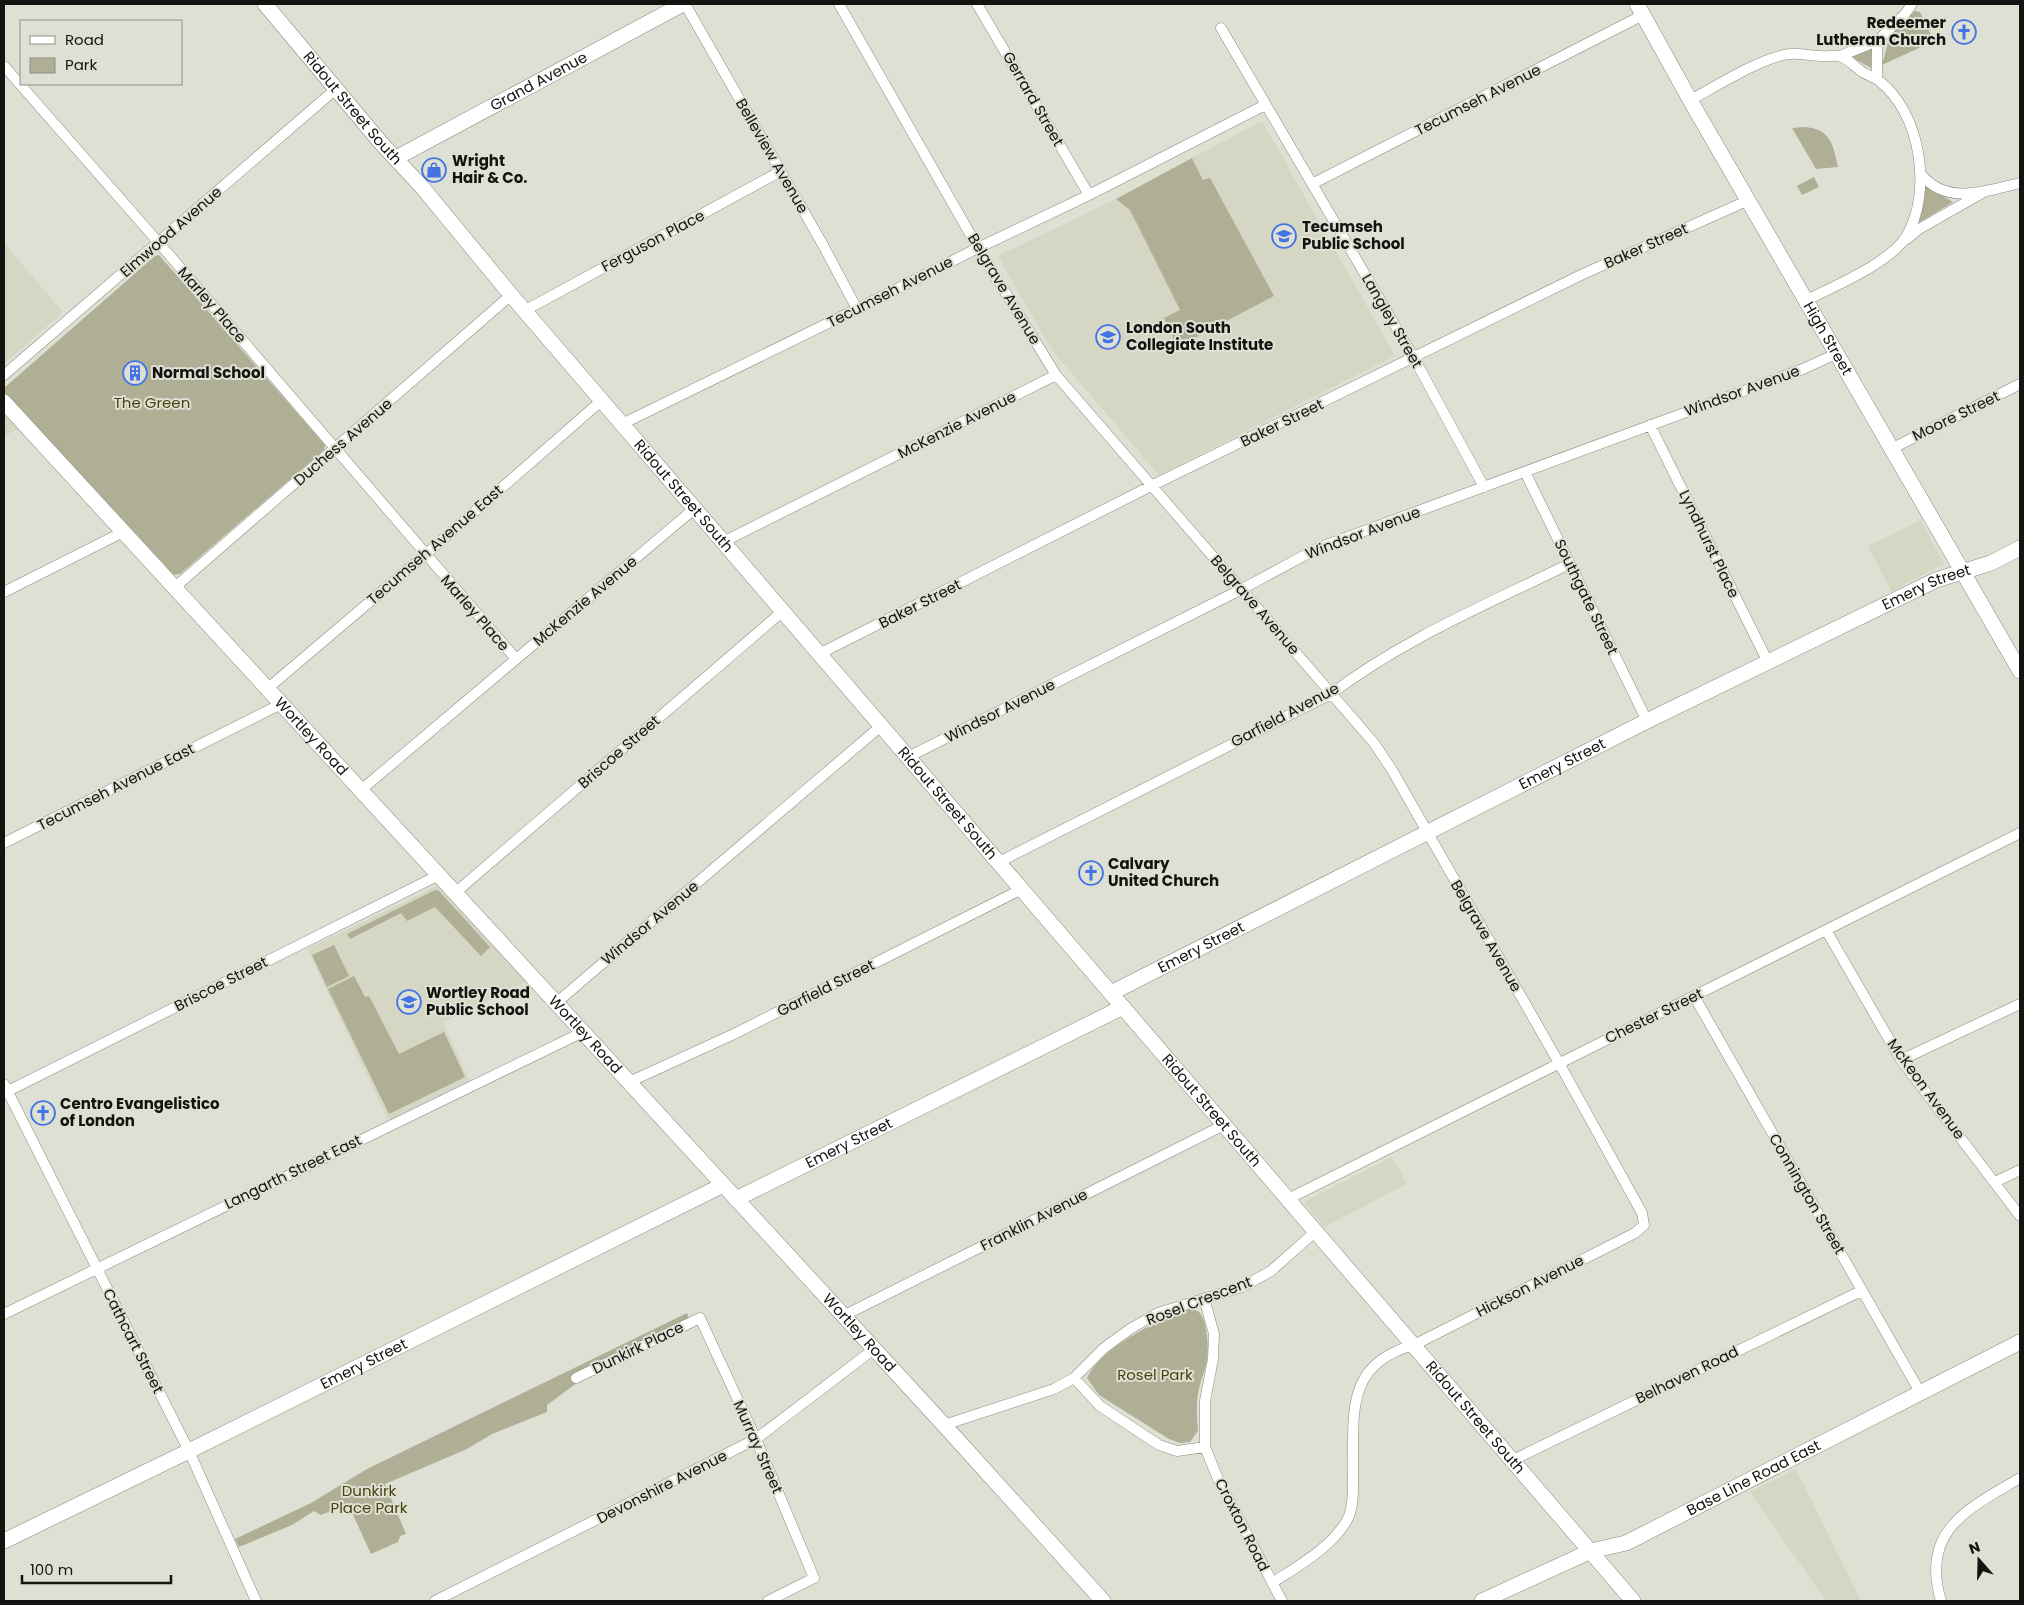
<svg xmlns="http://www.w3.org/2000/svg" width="2024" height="1605" font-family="Poppins,sans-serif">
<rect width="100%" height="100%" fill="#dfe0d4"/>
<path fill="#d5d6c3" d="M 1262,121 L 1395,356 L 1159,475 L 1051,349 L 998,256 L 1116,199 L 1130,210 L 1180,310 L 1164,318 L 1172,334 L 1175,347 L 1210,178 L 1204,181 L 1192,158 Z
M 4,243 L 63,312 L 4,364 Z
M 4,412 L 18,429 L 4,436 Z
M 1921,520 L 1944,564 L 1892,592 L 1868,546 Z
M 437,886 L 527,981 L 443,1023 L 470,1082 L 389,1121 L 307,949 Z
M 1392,1157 L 1407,1184 L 1324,1227 L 1304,1202 Z
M 1796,1469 L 1861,1601 L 1826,1601 L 1750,1492 Z"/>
<path fill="#afaf95" d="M 1915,11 L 1920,12 L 1934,41 L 1882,65 L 1890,35 Z
M 1872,48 L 1871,68 L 1851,57 Z
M 1804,127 C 1831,129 1833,144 1838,167 L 1816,169 L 1792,128 Z
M 1192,158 L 1203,180 L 1210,178 L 1274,296 L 1175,348 L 1172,334 L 1164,318 L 1180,310 L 1130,210 L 1116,199 Z
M 1814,177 L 1819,187 L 1802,195 L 1797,186 Z
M 1925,186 L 1953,202 L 1915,225 L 1923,200 Z
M 159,255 L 325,445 L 324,450 L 180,574 L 174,575 L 4,392 L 4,388 L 155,256 Z
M 435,890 L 439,891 L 490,947 L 481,956 L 435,907 L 407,921 L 401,913 L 350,939 L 347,934 Z
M 334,945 L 349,976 L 327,987 L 312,955 Z
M 354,976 L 365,997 L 369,996 L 399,1054 L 444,1032 L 465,1077 L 389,1114 L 328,989 Z
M 1186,1309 C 1192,1309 1196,1309 1200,1313 C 1207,1321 1209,1348 1207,1359 C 1206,1370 1200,1381 1198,1393 C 1196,1405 1197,1419 1198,1431 L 1190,1442 L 1180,1443 L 1169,1439 L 1099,1395 L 1087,1378 C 1101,1347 1156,1322 1186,1309 Z
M 687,1313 L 692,1328 L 578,1382 L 547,1405 L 547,1412 L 492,1434 L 467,1449 L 385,1484 L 406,1534 L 400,1536 L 398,1542 L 371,1554 L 348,1504 L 321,1515 L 314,1511 L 292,1525 L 239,1547 L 235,1539 L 311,1503 L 367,1469 Z"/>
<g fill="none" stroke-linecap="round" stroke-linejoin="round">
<g stroke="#8b8b81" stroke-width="11">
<path id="street" d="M 685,4 L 823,245 L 857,309
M 839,4 L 978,248 L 1056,375 L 1374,743 L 1392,770 L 1559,1063 L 1642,1213 L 1644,1225 L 1635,1233 L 1414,1345 C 1344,1364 1354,1415 1353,1474 C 1353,1487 1354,1503 1349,1516 C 1336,1545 1298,1566 1272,1583
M 977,4 L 1089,195
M 1221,28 L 1414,358 L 1484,487
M 1840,56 L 1877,41
M 4,66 L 159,243 L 516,659
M 1877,79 L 1877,41 L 1905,14 L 1912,4
M 1690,100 C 1715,87 1764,56 1790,54 C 1800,53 1810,56 1820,56 C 1826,57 1833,55 1839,56 C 1848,58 1857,69 1864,73 C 1869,76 1874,77 1878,80 C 1921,112 1933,192 1906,237 C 1888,264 1836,285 1807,300
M 1921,174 C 1946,206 1986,191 2020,183
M 1312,184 L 1643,15
M 1907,239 L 1919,229 L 1984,192
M 524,311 L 781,171
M 4,375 L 337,88
M 622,424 L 857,309 L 978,248 L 1089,195 L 1265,105
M 1650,425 L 1768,662
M 1893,448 L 2020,384
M 1525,472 L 1647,721
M 723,542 L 1056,375
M 174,588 L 511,295
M 4,592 L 123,532
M 819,654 L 1151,486 L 1583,274 L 1749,200
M 267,689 L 426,554 L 601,401
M 908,757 L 1242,589 L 1318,548 L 1803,369 L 1838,353
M 361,790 L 694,509
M 4,843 L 281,704
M 999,862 L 1331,694 C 1403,639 1488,604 1569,564
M 455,893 L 783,611
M 1826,930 L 1901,1060 L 2020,1216
M 1694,996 L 1920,1392
M 556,1003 L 881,726
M 1901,1060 L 2020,1004
M 629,1082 L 734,1034 L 1022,889
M 4,1084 L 189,1451 L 256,1601
M 4,1093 L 439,875
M 1995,1182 L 2020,1170
M 1288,1199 L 2020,833
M 1204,1298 L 1214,1334 L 1213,1359 L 1205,1401 L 1205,1447 L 1218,1479 L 1282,1601
M 4,1314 L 583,1032
M 843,1316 L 1224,1125
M 576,1378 L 700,1318 L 756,1439 L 814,1578 L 768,1601
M 1074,1378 L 1100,1406 L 1159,1445 L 1177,1451 L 1205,1447
M 944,1425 L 1054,1389 L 1074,1378 L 1104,1348 L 1130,1329 L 1158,1313 L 1242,1287 L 1271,1271 L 1316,1231
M 1513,1460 L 1861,1291
M 435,1601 L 756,1439 L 874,1349
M 1941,1601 C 1920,1530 1968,1509 2020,1478"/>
</g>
<g stroke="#8b8b81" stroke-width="16">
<g id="secondary">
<path id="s1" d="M 265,4 L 381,143 L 422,187 L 511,295 L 1633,1601"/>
<path id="s2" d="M 1637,4 L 1690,100 L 2020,671"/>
<path id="s3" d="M 396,158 L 683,4"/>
<path id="s4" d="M 4,402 L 944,1425 L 1103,1601"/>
<path id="s5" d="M 1111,993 L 1647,721 L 1936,580 L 1991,563 L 2020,548"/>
<path id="s6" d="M 736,1199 L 1123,1007"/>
<path id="s7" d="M 4,1541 L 189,1451 L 723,1185"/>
<path id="s8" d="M 1482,1601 L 1591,1551 L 1626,1543 L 2020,1342"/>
</g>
</g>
<use href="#street" stroke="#fff" stroke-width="10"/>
<use href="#secondary" stroke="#fff" stroke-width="15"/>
</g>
<defs>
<g id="church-ring" transform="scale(1.25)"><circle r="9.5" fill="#dfe0d4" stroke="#4373e4" stroke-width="1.5"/><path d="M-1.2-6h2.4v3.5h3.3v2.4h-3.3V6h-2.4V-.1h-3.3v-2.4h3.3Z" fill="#4373e4"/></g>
<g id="shop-ring" transform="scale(1.25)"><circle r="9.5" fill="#dfe0d4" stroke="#4373e4" stroke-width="1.5"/><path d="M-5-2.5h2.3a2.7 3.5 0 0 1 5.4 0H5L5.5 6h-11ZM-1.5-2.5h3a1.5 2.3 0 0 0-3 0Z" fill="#4373e4"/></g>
<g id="school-ring" transform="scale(1.25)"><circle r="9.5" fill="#dfe0d4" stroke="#4373e4" stroke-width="1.5"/><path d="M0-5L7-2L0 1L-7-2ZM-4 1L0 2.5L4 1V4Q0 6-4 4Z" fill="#4373e4"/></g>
<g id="building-ring" transform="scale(1.25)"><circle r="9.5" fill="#dfe0d4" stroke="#4373e4" stroke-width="1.5"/><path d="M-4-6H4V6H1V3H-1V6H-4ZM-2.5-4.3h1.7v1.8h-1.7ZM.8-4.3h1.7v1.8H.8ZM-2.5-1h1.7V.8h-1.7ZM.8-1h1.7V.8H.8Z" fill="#4373e4"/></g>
</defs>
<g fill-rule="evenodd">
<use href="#church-ring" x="1964" y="32"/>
<use href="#shop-ring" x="434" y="170"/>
<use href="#school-ring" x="1284" y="236"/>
<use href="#school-ring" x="1108" y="337"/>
<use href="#building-ring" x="135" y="373"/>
<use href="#church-ring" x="1091" y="873"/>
<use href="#school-ring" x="409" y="1002"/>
<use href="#church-ring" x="43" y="1113"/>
</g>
<g text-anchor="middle" stroke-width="4" stroke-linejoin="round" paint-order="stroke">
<g font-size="15" font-weight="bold" fill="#13130f" stroke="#dfe0d4" text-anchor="start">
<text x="1946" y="28" text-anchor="end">Redeemer<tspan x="1946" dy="17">Lutheran Church</tspan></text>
<text x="452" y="166">Wright<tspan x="452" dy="17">Hair &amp; Co.</tspan></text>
<text x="1302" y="232">Tecumseh<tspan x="1302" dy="17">Public School</tspan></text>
<text x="1126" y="333">London South<tspan x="1126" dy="17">Collegiate Institute</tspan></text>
<text x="152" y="378">Normal School</text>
<text x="1108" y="869">Calvary<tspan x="1108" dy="17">United Church</tspan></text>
<text x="426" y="998">Wortley Road<tspan x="426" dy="17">Public School</tspan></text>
<text x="60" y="1109">Centro Evangelistico<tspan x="60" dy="17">of London</tspan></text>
</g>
<g font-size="15" fill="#13130f" stroke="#dfe0d4">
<text dy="5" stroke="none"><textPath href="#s3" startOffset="162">Grand Avenue</textPath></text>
<text transform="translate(1033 99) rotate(60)" y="5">Gerrard Street</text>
<text transform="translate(1478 100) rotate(-27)" y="5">Tecumseh Avenue</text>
<text dy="5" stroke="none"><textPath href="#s1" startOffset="136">Ridout Street South</textPath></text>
<text transform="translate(772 156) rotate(60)" y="5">Belleview Avenue</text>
<text transform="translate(171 232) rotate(-41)" y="5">Elmwood Avenue</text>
<text transform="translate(653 241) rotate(-28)" y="5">Ferguson Place</text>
<text transform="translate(1646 246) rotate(-24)" y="5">Baker Street</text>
<text transform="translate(1004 289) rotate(59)" y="5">Belgrave Avenue</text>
<text transform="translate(890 292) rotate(-27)" y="5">Tecumseh Avenue</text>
<text transform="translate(212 305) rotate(49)" y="5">Marley Place</text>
<text transform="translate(1392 321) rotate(60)" y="5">Langley Street</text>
<text dy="5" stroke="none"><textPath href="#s2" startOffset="385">High Street</textPath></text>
<text transform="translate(1742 391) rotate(-20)" y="5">Windsor Avenue</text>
<text transform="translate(1956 416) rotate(-26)" y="5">Moore Street</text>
<text transform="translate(1282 423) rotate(-26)" y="5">Baker Street</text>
<text transform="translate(957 425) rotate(-27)" y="5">McKenzie Avenue</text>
<text transform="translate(343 442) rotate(-41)" y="5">Duchess Avenue</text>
<text dy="5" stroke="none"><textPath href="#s1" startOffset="646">Ridout Street South</textPath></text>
<text transform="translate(1363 533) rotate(-21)" y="5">Windsor Avenue</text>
<text transform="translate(1709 544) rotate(64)" y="5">Lyndhurst Place</text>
<text transform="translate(435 545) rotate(-41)" y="5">Tecumseh Avenue East</text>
<text dy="5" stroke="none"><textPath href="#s5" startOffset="911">Emery Street</textPath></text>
<text transform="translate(1586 597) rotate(64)" y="5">Southgate Street</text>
<text transform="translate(585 601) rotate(-40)" y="5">McKenzie Avenue</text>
<text transform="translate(920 604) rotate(-27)" y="5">Baker Street</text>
<text transform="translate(1255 605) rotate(49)" y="5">Belgrave Avenue</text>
<text transform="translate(475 613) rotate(49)" y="5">Marley Place</text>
<text transform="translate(1000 711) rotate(-27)" y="5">Windsor Avenue</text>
<text transform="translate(1285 715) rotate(-28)" y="5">Garfield Avenue</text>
<text dy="5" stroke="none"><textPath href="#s4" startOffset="454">Wortley Road</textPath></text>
<text transform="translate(619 752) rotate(-41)" y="5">Briscoe Street</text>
<text dy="5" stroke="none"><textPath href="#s5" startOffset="506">Emery Street</textPath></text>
<text transform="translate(116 787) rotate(-27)" y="5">Tecumseh Avenue East</text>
<text dy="5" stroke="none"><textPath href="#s1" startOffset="1051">Ridout Street South</textPath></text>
<text transform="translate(650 923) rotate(-40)" y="5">Windsor Avenue</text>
<text transform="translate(1486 936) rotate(60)" y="5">Belgrave Avenue</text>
<text dy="5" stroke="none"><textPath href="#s5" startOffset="101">Emery Street</textPath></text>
<text transform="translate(221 984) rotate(-27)" y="5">Briscoe Street</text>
<text transform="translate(826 988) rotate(-27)" y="5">Garfield Street</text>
<text transform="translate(1654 1016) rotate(-26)" y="5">Chester Street</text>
<text dy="5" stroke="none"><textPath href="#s4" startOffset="859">Wortley Road</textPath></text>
<text transform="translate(1926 1089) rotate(54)" y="5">McKeon Avenue</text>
<text dy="5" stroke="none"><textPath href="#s1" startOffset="1456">Ridout Street South</textPath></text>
<text dy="5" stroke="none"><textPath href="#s6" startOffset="126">Emery Street</textPath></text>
<text transform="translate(293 1172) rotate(-26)" y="5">Langarth Street East</text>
<text transform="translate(1807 1194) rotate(60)" y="5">Connington Street</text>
<text transform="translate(1034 1220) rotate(-27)" y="5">Franklin Avenue</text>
<text transform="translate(1530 1286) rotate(-27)" y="5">Hickson Avenue</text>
<text transform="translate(1199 1301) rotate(-21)" y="5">Rosel Crescent</text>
<text dy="5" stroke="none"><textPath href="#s4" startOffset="1264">Wortley Road</textPath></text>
<text transform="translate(133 1341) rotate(63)" y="5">Cathcart Street</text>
<text transform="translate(638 1348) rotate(-26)" y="5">Dunkirk Place</text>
<text dy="5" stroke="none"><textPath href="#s7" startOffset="401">Emery Street</textPath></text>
<text transform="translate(1687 1375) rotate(-26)" y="5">Belhaven Road</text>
<text dy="5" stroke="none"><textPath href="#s1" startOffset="1861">Ridout Street South</textPath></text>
<text transform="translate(758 1447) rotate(66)" y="5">Murray Street</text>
<text dy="5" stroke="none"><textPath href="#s8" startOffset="299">Base Line Road East</textPath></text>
<text transform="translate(662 1487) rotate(-27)" y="5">Devonshire Avenue</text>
<text transform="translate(1242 1525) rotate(63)" y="5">Croxton Road</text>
</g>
<g font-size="15" fill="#44440d" stroke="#dfe0d4">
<text x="152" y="408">The Green</text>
<text x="1155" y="1380">Rosel Park</text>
<text x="369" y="1496">Dunkirk<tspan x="369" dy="17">Place Park</tspan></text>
</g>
</g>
<rect width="2024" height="1605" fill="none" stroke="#13130f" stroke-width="10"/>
<rect x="20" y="20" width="162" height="65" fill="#dfe0d4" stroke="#8d8e85"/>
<rect x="30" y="36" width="25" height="8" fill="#ffffff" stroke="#8d8e85"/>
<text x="65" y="45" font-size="15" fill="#13130f">Road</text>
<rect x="30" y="58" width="25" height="15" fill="#afaf95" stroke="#8d8e85"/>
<text x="65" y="70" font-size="15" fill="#13130f">Park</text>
<g transform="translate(1979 1560) rotate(340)" stroke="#dfe0d4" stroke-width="4" paint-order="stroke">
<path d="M0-4L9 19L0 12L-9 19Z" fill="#13130f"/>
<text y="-8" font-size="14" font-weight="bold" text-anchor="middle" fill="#13130f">N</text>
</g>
<path d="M22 1575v8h149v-8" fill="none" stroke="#13130f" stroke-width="2.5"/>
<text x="30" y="1575" font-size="15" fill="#13130f" stroke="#dfe0d4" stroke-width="4" paint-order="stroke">100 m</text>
</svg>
